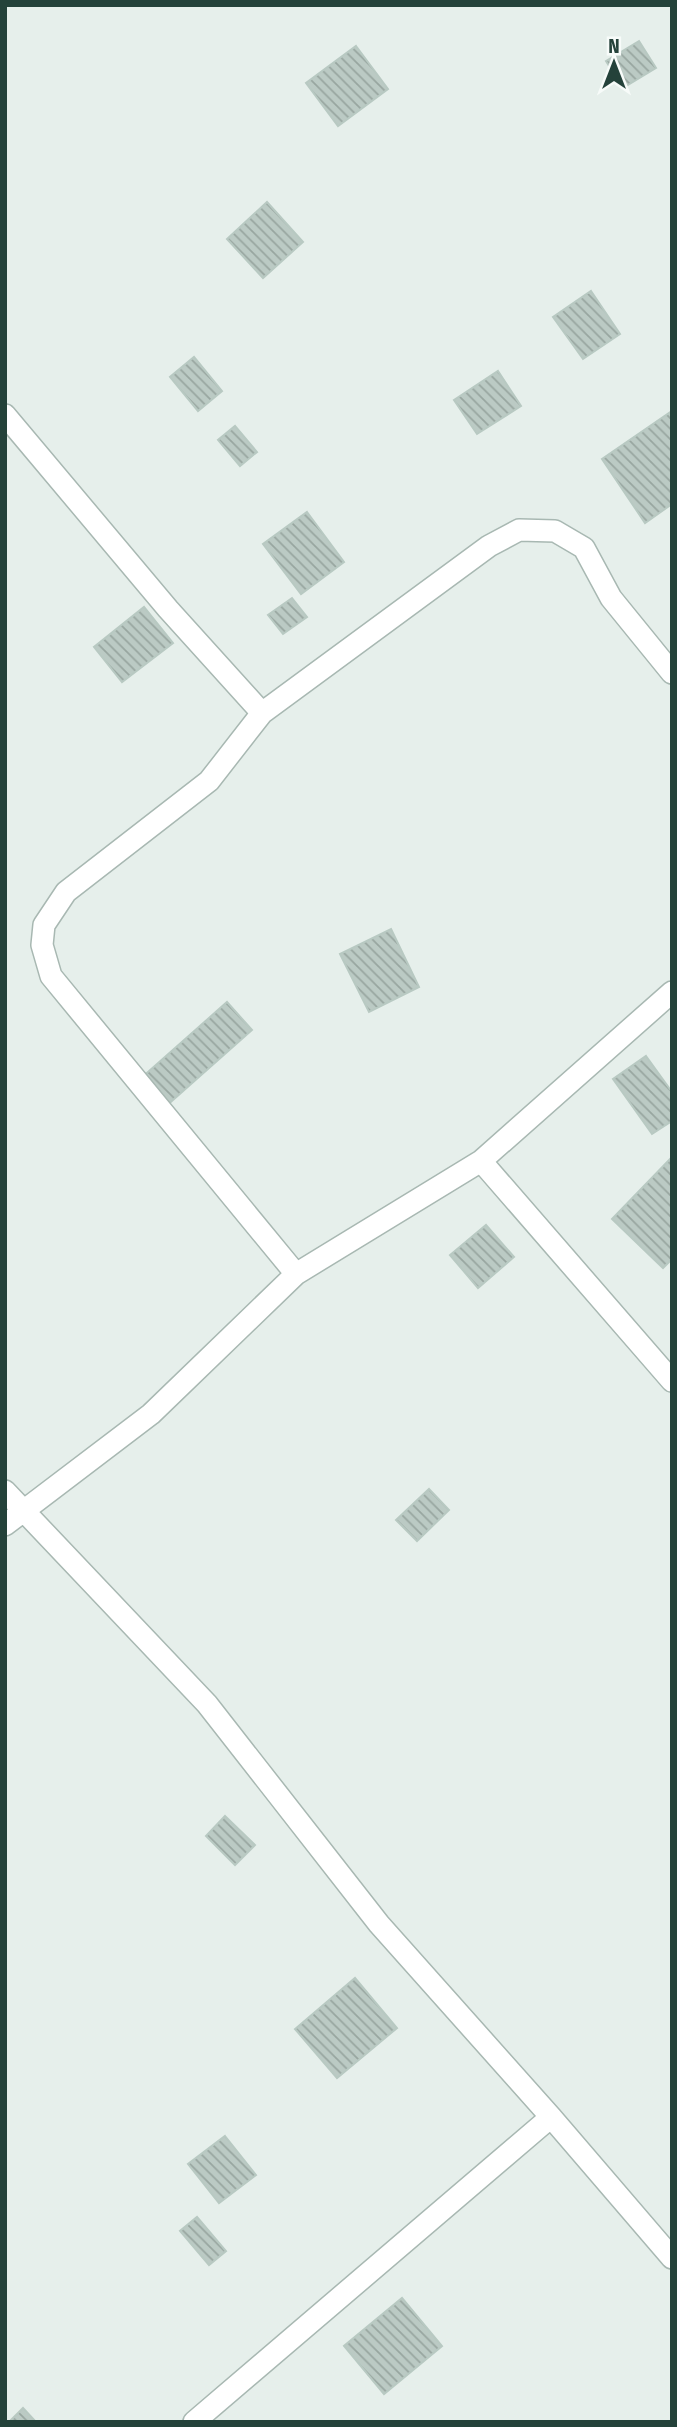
<svg xmlns="http://www.w3.org/2000/svg" width="677" height="2427" font-family="'Fira Sans Condensed',sans-serif">
<defs>
<pattern id="building-back-hatch" width="6" height="6" patternUnits="userSpaceOnUse" patternTransform="scale(1.75)"><rect width="6" height="6" fill="#bbcac4"/><path d="M-1 5l2 2M0 0l6 6M5-1l2 2" fill="none" stroke="#98a6a0"/></pattern>
</defs>
<rect width="100%" height="100%" fill="#e6efeb"/>
<path fill="url(#building-back-hatch)" stroke="#b8c9c2" stroke-width="2" d="M 639,41 L 656,68 L 623,88 L 606,61 Z
M 356,46 L 388,89 L 338,126 L 306,83 Z
M 267,202 L 303,242 L 263,278 L 227,239 Z
M 591,291 L 620,334 L 583,359 L 553,317 Z
M 194,357 L 222,391 L 198,411 L 170,377 Z
M 498,371 L 521,406 L 477,434 L 454,400 Z
M 672,411 L 672,504 L 645,523 L 602,459 Z
M 235,426 L 257,452 L 240,466 L 218,440 Z
M 307,512 L 344,562 L 301,594 L 263,544 Z
M 292,598 L 307,617 L 283,634 L 268,615 Z
M 144,607 L 173,643 L 122,682 L 94,647 Z
M 391,929 L 419,987 L 369,1012 L 340,954 Z
M 227,1002 L 252,1030 L 165,1107 L 140,1079 Z
M 646,1056 L 672,1092 L 672,1121 L 652,1134 L 613,1079 Z
M 672,1157 L 672,1259 L 663,1268 L 612,1219 Z
M 486,1225 L 514,1257 L 478,1288 L 450,1255 Z
M 429,1489 L 449,1510 L 417,1541 L 396,1520 Z
M 225,1816 L 255,1845 L 235,1865 L 206,1836 Z
M 355,1978 L 397,2028 L 337,2078 L 295,2029 Z
M 225,2136 L 256,2175 L 219,2203 L 188,2164 Z
M 197,2217 L 226,2251 L 209,2265 L 180,2231 Z
M 402,2298 L 442,2346 L 384,2394 L 344,2346 Z
M 23,2408 L 36,2422 L 9,2422 Z"/>
<g fill="none" stroke-linecap="round" stroke-linejoin="round">
<g stroke="#a8b8b2" stroke-width="24">
<path id="minor" d="M 5,415 L 168,609 L 262,713 L 209,781 L 66,892 L 44,925 L 42,945 L 51,976 L 296,1274 L 151,1414 L 5,1525
M 262,713 L 489,546 L 519,530 L 555,531 L 584,548 L 611,598 L 672,673
M 481,1161 L 672,1381
M 296,1274 L 481,1161 L 672,992
M 5,1491 L 207,1704 L 379,1924 L 551,2117 L 672,2258
M 194,2422 L 551,2117"/>
</g>
<use href="#minor" stroke="#fff" stroke-width="21"/>
</g>
<rect width="677" height="2427" fill="none" stroke="#24423a" stroke-width="14"/>
<g transform="translate(614 63)" stroke="#f7fbf9" stroke-width="5" paint-order="stroke">
<path d="M0-5L12 26L0 18L-12 26Z" fill="#24423a"/>
<text y="-10" font-size="19" font-weight="bold" text-anchor="middle" fill="#24423a">N</text>
</g>
</svg>
